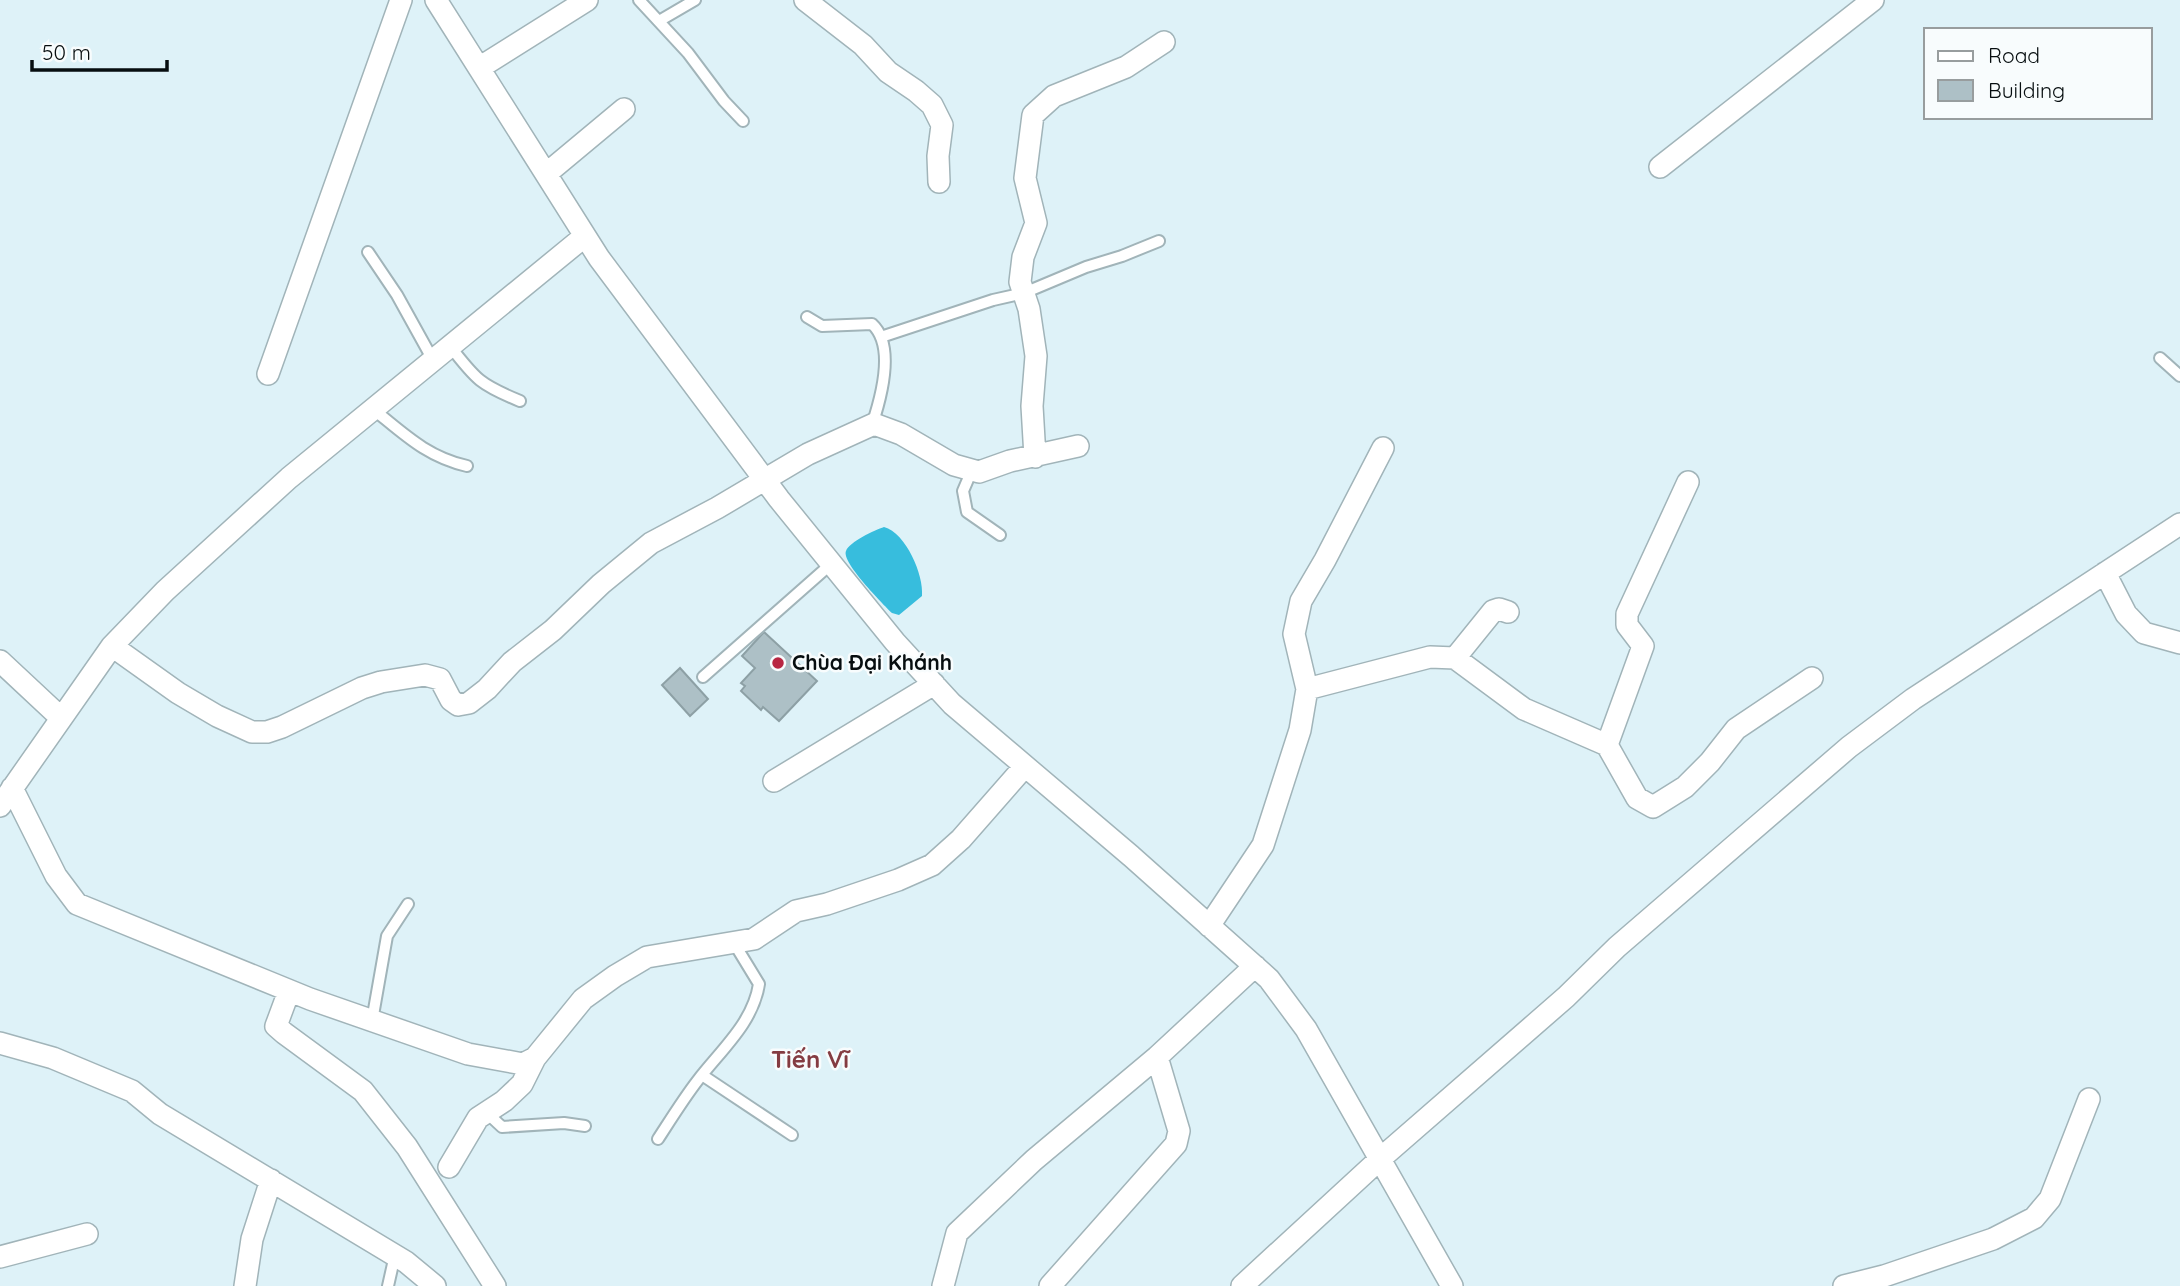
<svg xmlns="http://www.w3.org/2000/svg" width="2180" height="1286" font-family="Quicksand,sans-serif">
<rect width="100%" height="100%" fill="#def2f8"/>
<path fill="#37bddd" d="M 884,527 C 906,533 924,575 922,596 L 899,615 L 892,613 C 883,604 841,562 846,551 C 849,542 875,530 884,527 Z"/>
<path fill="#adc0c6" stroke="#8da0a5" stroke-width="2" d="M 764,632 L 817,681 L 779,721 L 763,707 L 761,710 L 741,691 L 745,686 L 741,683 L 755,668 L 742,656 Z
M 680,668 L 708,699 L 690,716 L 662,685 Z"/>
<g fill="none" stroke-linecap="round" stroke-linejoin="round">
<g stroke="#a1b4b9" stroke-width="14">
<path id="lane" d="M 639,0 L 688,53 L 724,101 L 743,121
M 659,21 L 695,0
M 368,252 L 397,295 L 433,360
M 807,317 L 822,326 L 872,324 C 896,346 881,398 872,425
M 881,337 L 993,300 L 1024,293 L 1086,267 L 1122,256 L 1159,241
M 450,346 C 476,380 481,385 520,401
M 2160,358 L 2180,376
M 373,409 C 404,434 427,457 467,466
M 972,470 L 963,491 L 967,512 L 1000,535
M 703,677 L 831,564
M 372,1021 L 387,936 L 408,904
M 702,1075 L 792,1135
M 487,1113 L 502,1127 L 564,1123 L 585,1126
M 658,1139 C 671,1119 684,1098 698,1080 C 721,1050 753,1023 759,984 L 734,943
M 388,1286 L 395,1255"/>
</g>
<g stroke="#a1b4b9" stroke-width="24">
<path id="street" d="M 436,0 L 599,258 L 779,499 L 895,642 L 952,704 L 1131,856 L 1269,979 L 1306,1029 L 1452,1286
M 805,0 L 863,45 L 888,72 L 916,91 L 932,105 L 942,125 L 938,156 L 939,182
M 479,68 L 587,0
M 1660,167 L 1873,0
M 546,174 L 624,109
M 268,374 L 401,0
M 1035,457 L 1032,406 L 1036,356 L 1029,309 L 1020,282 L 1023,257 L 1036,223 L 1025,178 L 1033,115 L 1054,96 L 1126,67 L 1164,42
M 2105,573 L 2126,614 L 2144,633 L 2180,643
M 112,646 L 178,693 L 217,716 L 252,732 L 267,732 L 282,727 L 362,688 L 381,682 L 425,675 L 440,679 L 451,700 L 458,705 L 469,703 L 487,689 L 512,662 L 553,630 L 601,584 L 651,543 L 717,508 L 808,454 L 874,424 L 901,434 L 954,465 L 979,472 L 1010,461 L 1078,446
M 1455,658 L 1493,611 L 1499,609 L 1508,612
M 0,661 L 60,717
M 1307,689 L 1430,657 L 1455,658 L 1524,709 L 1607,745 L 1637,798 L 1653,807 L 1685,787 L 1710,762 L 1736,729 L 1812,678
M 1607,745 L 1643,646 L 1627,625 L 1627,614 L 1688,482
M 774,781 L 934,684
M 12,788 L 56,876 L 77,904 L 310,999 L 468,1054 L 523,1064 L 535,1058 L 583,999 L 615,976 L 647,957 L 754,939 L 796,911 L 827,904 L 898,880 L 932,865 L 961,839 L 1025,766
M 0,806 L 112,646 L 165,591 L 289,478 L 585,236
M 1209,926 L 1263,845 L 1300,730 L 1307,689 L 1294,634 L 1301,601 L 1325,560 L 1383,448
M 289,991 L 276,1026 L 284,1033 L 363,1091 L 407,1147 L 495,1286
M 0,1043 L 53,1058 L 132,1091 L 160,1114 L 406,1262 L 435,1286
M 449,1167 L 478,1118 L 504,1101 L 522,1084 L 535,1058
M 0,1257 L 87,1234
M 245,1286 L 252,1239 L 271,1180
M 943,1286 L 957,1233 L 1034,1160 L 1157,1057 L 1255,966
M 1050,1286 L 1176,1144 L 1179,1131 L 1157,1057
M 1242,1286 L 1380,1159 L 1566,997 L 1617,947 L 1849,747 L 1913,699 L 2180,524
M 1844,1286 L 1884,1276 L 1993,1239 L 2034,1218 L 2050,1199 L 2089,1099"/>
</g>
<use href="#lane" stroke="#fff" stroke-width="10"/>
<use href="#street" stroke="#fff" stroke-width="21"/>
</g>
<circle fill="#b82642" stroke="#f8fcfd" stroke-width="2.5" cx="778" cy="663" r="7"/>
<g text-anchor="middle" stroke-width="5" stroke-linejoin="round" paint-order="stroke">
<g font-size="21" font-weight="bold" fill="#070e10" stroke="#f8fcfd" text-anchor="start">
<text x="792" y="670">Chùa Đại Khánh</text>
</g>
<g font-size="24" font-weight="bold" fill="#843c42" stroke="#f8fcfd">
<text x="810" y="1068">Tiến Vĩ</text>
</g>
</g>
<rect x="1924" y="28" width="228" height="91" fill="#f8fcfd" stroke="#989d9e" stroke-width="2"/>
<rect x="1938" y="51" width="35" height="10" fill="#ffffff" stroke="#989d9e" stroke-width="2"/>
<text x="1988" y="63" font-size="21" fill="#070e10">Road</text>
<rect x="1938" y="80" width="35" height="21" fill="#adc0c6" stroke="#989d9e" stroke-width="2"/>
<text x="1988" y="98" font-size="21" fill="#070e10">Building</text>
<path d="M32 60v10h135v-10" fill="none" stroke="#070e10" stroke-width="3.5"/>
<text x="42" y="60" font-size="21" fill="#070e10" stroke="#f8fcfd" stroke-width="5" paint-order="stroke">50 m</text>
</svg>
